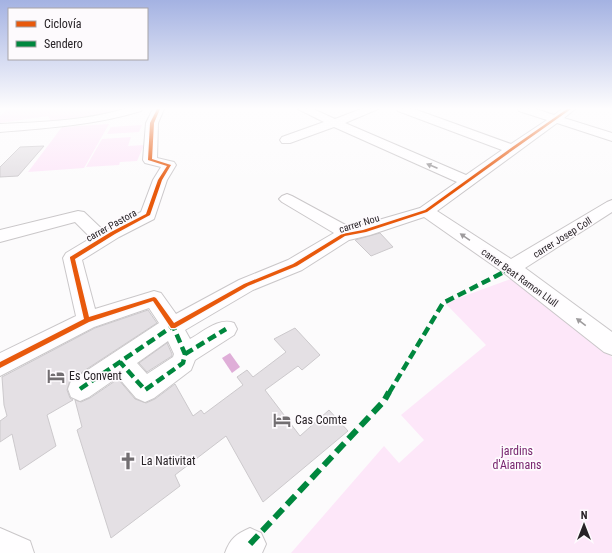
<svg xmlns="http://www.w3.org/2000/svg" width="612" height="553" font-family="'Roboto Condensed',sans-serif">
<rect width="100%" height="100%" fill="#fcfbfc"/>
<path fill="#fde7f9" d="M 7,109 L 127,109 L 101,116 L 51,121 L 48,116 L 0,123 L 0,116 Z
M 109,124 L 84,168 L 28,172 L 62,127 Z
M 142,125 L 139,132 L 107,134 L 111,127 Z
M 131,137 L 128,146 L 144,145 L 137,161 L 120,162 L 119,165 L 86,167 L 102,139 Z
M 511,279 L 612,357 L 612,553 L 291,553 L 384,446 L 399,463 L 424,440 L 401,415 L 486,345 L 445,303 Z"/>
<path fill="#dfaed8" d="M 230,353 L 240,367 L 232,373 L 222,358 Z"/>
<path fill="#e4e0e4" stroke="#ccc9cc" d="M 44,146 L 18,176 L 0,177 L 0,167 L 20,147 Z
M 380,233 L 393,247 L 371,256 L 355,240 Z
M 148,310 L 157,323 L 70,380 L 67,390 L 70,398 L 73,400 L 47,415 L 56,446 L 20,470 L 12,434 L 0,442 L 0,421 L 7,416 L 4,405 L 2,377 L 95,328 Z
M 295,328 L 320,355 L 302,370 L 298,366 L 265,390 L 300,436 L 329,410 L 348,431 L 263,502 L 226,436 L 175,475 L 180,486 L 111,538 L 77,430 L 82,427 L 75,400 L 81,402 L 90,398 L 118,379 L 135,399 L 146,403 L 155,399 L 175,384 L 193,416 L 201,410 L 204,414 L 243,385 L 237,377 L 247,370 L 253,377 L 286,352 L 274,339 Z
M 167,343 L 172,354 L 172,356 L 147,372 L 139,363 Z"/>
<g fill="none" stroke-linecap="round" stroke-linejoin="round">
<g stroke="#cac7c9" stroke-width="2">
<path id="minor" d="M 124,109 L 142,109 L 141,111 C 95,125 48,128 0,132 L 0,124 C 41,122 84,121 124,109 Z
M 153,109 L 164,109 L 158,123 L 157,158 L 174,162 L 176,165 L 167,180 L 154,219 L 119,237 L 82,260 L 95,309 L 154,291 L 161,293 L 176,314 L 239,280 L 288,260 L 334,233 L 282,202 L 279,199 L 282,196 L 287,194 L 292,196 L 351,228 L 420,208 L 457,182 L 334,127 L 290,143 L 282,143 L 280,140 L 282,137 L 324,122 L 298,109 L 313,109 L 335,119 L 361,109 L 378,109 L 345,123 L 466,175 L 502,150 L 398,111 L 397,109 L 414,109 L 511,144 L 547,120 L 519,111 L 518,109 L 536,109 L 554,115 L 562,109 L 575,109 L 564,118 L 612,133 L 612,141 L 557,123 L 437,211 L 511,259 L 607,202 L 612,200 L 612,212 L 525,268 L 612,332 L 612,355 L 604,352 L 504,273 L 424,217 L 370,235 L 349,240 L 302,270 L 253,290 L 185,330 L 190,339 C 203,332 219,317 234,323 L 237,329 L 234,335 L 195,360 L 191,370 L 154,398 L 145,402 L 136,398 L 118,377 L 89,397 L 80,401 L 71,397 L 68,389 L 71,381 L 159,323 L 149,308 L 94,327 L 0,376 L 0,353 L 76,316 L 63,258 L 66,253 L 91,238 L 75,222 L 0,242 L 0,230 L 78,211 L 84,212 L 104,231 L 141,212 L 153,180 L 161,167 L 145,163 L 143,160 L 146,123 ZM 168,341 L 174,354 L 173,357 L 147,374 L 137,363 Z
M 0,528 L 30,541 L 34,553 L 0,553 Z
M 250,528 L 261,533 L 266,544 L 262,553 L 225,553 C 230,539 236,534 250,528 Z"/>
</g>
<use href="#minor" fill="#fffeff" fill-rule="evenodd"/>
<path stroke="#00873e" stroke-width="3.5" stroke-dasharray="7 3.5" stroke-linecap="butt" d="M 504,272 L 511,268"/>
<path stroke="#00873e" stroke-width="4.5" stroke-dasharray="9 4.5" stroke-linecap="butt" d="M 185,354 L 226,329
M 80,389 L 173,326 L 185,354 L 183,363 L 145,390 L 120,362
M 389,393 L 443,303 L 506,271"/>
<path stroke="#00873e" stroke-width="6" stroke-dasharray="12 6" stroke-linecap="butt" d="M 250,544 L 384,401 L 389,392"/>
<g stroke="#fdfafd" stroke-width="3">
<path id="cycleway" d="M 157,109 L 160,109 L 154,123 L 152,159 L 171,165 L 162,180 L 150,215 L 115,234 L 75,259 L 89,317 L 154,297 L 156,298 L 174,323 L 244,284 L 293,264 L 342,234 L 363,230 L 425,210 L 511,148 L 567,109 L 571,109 L 513,150 L 427,212 L 366,232 L 345,236 L 297,266 L 248,286 L 175,328 L 171,328 L 153,301 L 89,322 L 0,368 L 0,362 L 84,319 L 70,258 L 70,257 L 111,232 L 146,214 L 158,180 L 167,166 L 148,160 L 150,123 Z"/>
</g>
<use href="#cycleway" fill="#e8590c" fill-rule="evenodd"/>
</g>
<defs><path id="oneway-solid" d="M-6-.8H1V-3.2L6.5 0L1 3.2V.8H-6Z"/></defs>
<g fill="#9e9b9d">
<use href="#oneway-solid" transform="translate(432 166) rotate(-157)"/>
<use href="#oneway-solid" transform="translate(465 237) rotate(-146)"/>
<use href="#oneway-solid" transform="translate(581 322) rotate(-143)"/>
</g>
<linearGradient id="sky" x2="0" y2="1"><stop stop-color="#a4b2e2"/><stop offset="0.58" stop-color="#fefdfe"/><stop offset="1" stop-color="#fefdfe" stop-opacity="0"/></linearGradient>
<rect width="612" height="187" fill="url(#sky)"/>
<defs>
<g id="hotel-bare" transform="scale(1.38)"><path d="M-6-4.5h1.5V1H6V5H4.5V3h-9V5H-6ZM-4 0a1.8 1.8 0 1 1 3.6 0ZM.5 0V-2.5h3Q6-2.5 6 0Z" fill="#726e71" stroke="#fdfafd" stroke-width="2.5" paint-order="stroke"/></g>
<g id="church-bare" transform="scale(1.38)"><path d="M-1.2-6h2.4v3.5h3.3v2.4h-3.3V6h-2.4V-.1h-3.3v-2.4h3.3Z" fill="#726e71" stroke="#fdfafd" stroke-width="2.5" paint-order="stroke"/></g>
</defs>
<g fill-rule="evenodd">
<use href="#hotel-bare" x="56" y="376"/>
<use href="#hotel-bare" x="282" y="420"/>
<use href="#church-bare" x="128" y="461"/>
</g>
<g text-anchor="middle" stroke-width="3.5" stroke-linejoin="round" paint-order="stroke">
<g font-size="10" fill="#272226" stroke="#fdfafd">
<text transform="translate(359 223) rotate(-17)" y="4">carrer Nou</text>
<text transform="translate(111 225) rotate(-29)" y="4">carrer Pastora</text>
<text transform="translate(562 237) rotate(-32)" y="4">carrer Josep Coll</text>
<text transform="translate(520 277) rotate(36)" y="4">carrer Beat Ramon Llull</text>
</g>
<g font-size="12" fill="#272226" stroke="#fdfafd" text-anchor="start">
<text x="69" y="380">Es Convent</text>
<text x="295" y="424">Cas Comte</text>
<text x="141" y="465">La Nativitat</text>
</g>
<g font-size="12" fill="#77256e" stroke="#fdfafd">
<text x="517" y="455">jardins<tspan x="517" dy="14">d'Aiamans</tspan></text>
</g>
</g>
<rect x="8" y="8" width="140" height="52" fill="#fdfafd" stroke="#a7a4a7"/>
<rect x="16" y="21" width="20" height="6" fill="#e8590c" stroke="#a7a4a7"/>
<text x="44" y="28" font-size="12" fill="#272226">Ciclovía</text>
<rect x="16" y="41" width="20" height="6" fill="#00873e" stroke="#a7a4a7"/>
<text x="44" y="48" font-size="12" fill="#272226">Sendero</text>
<g transform="translate(584 525)" stroke="#fdfafd" stroke-width="3" paint-order="stroke">
<path d="M0-3L7 15L0 10L-7 15Z" fill="#272226"/>
<text y="-6" font-size="11" font-weight="bold" text-anchor="middle" fill="#272226">N</text>
</g>
</svg>
